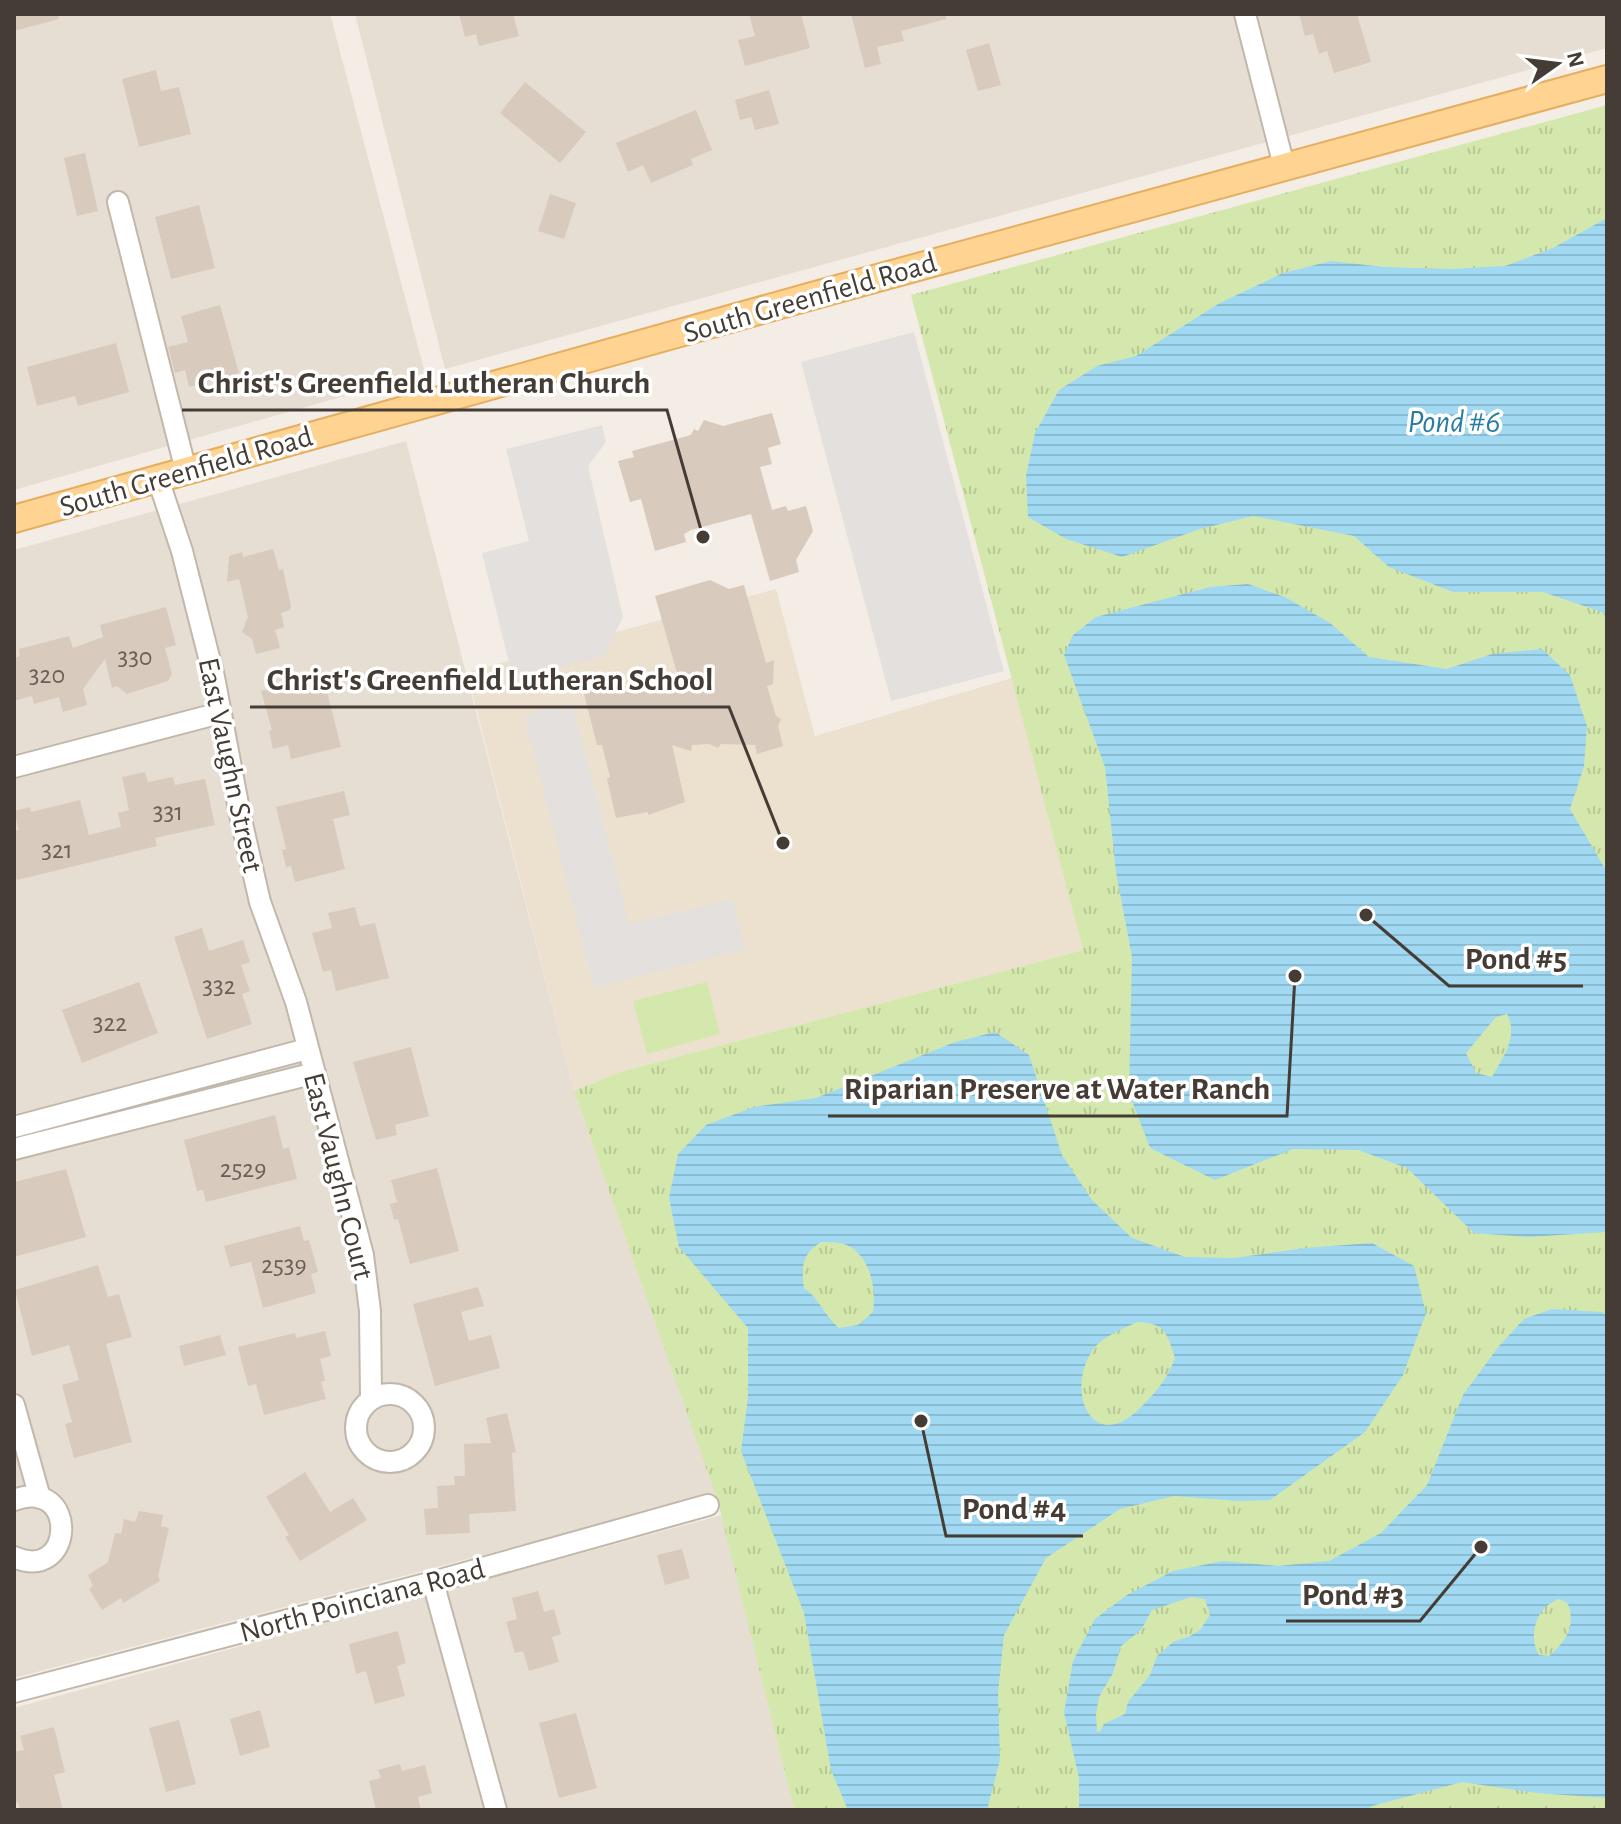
<svg xmlns="http://www.w3.org/2000/svg" width="1621" height="1824" font-family="'Alegreya Sans',sans-serif">
<defs>
<pattern id="park-tufts" width="24" height="20" patternUnits="userSpaceOnUse" patternTransform="scale(2)"><rect width="24" height="20" fill="#d4e8ad"/><path d="M3 7l-1-3M5 7V3M7 7l1-3M15 17l-1-3M17 17v-4M19 17l1-3" fill="none" stroke="#b7c895"/></pattern>
<pattern id="water-rules" width="6" height="5" patternUnits="userSpaceOnUse" patternTransform="scale(2)"><rect width="6" height="5" fill="#a0d9f1"/><path d="M0 2.5h6" fill="none" stroke="#8bbbcf"/></pattern>
</defs>
<rect width="100%" height="100%" fill="#f3ede5"/>
<path fill="#e7ded3" d="M 14,14 L 330,14 L 425,373 L 14,490 Z
M 355,14 L 1607,14 L 1607,48 L 445,369 Z
M 406,441 L 574,1091 L 716,1494 L 14,1678 L 14,550 Z
M 722,1515 L 794,1810 L 14,1810 L 14,1708 Z"/>
<path fill="#ece1cf" d="M 776,589 L 815,736 L 1012,678 L 1083,950 L 620,1072 L 574,1091 L 467,672 Z"/>
<path fill="url(#park-tufts)" d="M 1607,105 L 1607,1810 L 794,1810 L 718,1502 L 574,1091 L 620,1072 L 1083,950 L 911,295 Z"/>
<path fill="#d4e8ad" d="M 707,982 L 720,1034 L 647,1054 L 633,1001 Z"/>
<path fill="#e4e0dd" d="M 914,332 L 1004,671 L 891,701 L 801,362 Z
M 602,425 L 606,442 L 588,466 L 623,617 L 604,656 L 513,679 L 482,553 L 529,541 L 506,449 Z
M 572,703 L 629,924 L 732,899 L 745,949 L 594,988 L 524,715 Z"/>
<path fill="url(#water-rules)" fill-rule="evenodd" d="M 1607,218 L 1607,618 L 1602,612 L 1543,592 L 1453,592 L 1389,567 L 1354,536 L 1253,516 L 1200,529 L 1122,557 L 1066,539 L 1028,517 L 1026,476 L 1035,433 L 1059,390 L 1097,366 L 1136,356 L 1218,304 L 1283,273 L 1331,261 L 1384,267 L 1451,269 L 1505,266 L 1553,248 Z
M 1248,584 L 1285,597 L 1330,623 L 1369,657 L 1447,669 L 1492,654 L 1542,649 L 1570,675 L 1587,726 L 1584,766 L 1570,809 L 1607,872 L 1607,1232 L 1528,1237 L 1474,1233 L 1407,1168 L 1358,1150 L 1293,1149 L 1215,1180 L 1150,1148 L 1129,1093 L 1132,957 L 1116,872 L 1105,767 L 1064,655 L 1073,635 L 1096,617 L 1210,587 ZM 1507,1014 C 1519,1037 1503,1057 1492,1077 L 1476,1073 L 1466,1053 L 1496,1017 Z
M 995,1032 L 1029,1055 L 1062,1155 L 1092,1200 L 1132,1238 L 1185,1257 L 1234,1258 L 1305,1248 L 1372,1243 L 1414,1266 L 1426,1313 L 1403,1375 L 1365,1432 L 1270,1500 L 1238,1501 L 1174,1496 L 1120,1509 L 1046,1558 L 1004,1635 L 998,1693 L 1000,1760 L 987,1810 L 848,1810 L 831,1770 L 804,1613 L 741,1451 L 748,1397 L 748,1328 L 679,1247 L 669,1198 L 678,1154 L 706,1125 L 754,1107 L 816,1098 L 955,1042 ZM 821,1242 C 827,1242 834,1242 840,1243 C 869,1249 877,1287 873,1312 L 858,1325 L 839,1328 C 824,1315 819,1298 804,1288 C 801,1266 802,1254 821,1242 ZM 1137,1322 C 1165,1323 1167,1333 1175,1358 C 1168,1377 1158,1390 1144,1404 C 1093,1460 1063,1390 1094,1348 C 1104,1336 1123,1329 1137,1322 Z
M 1552,1309 L 1601,1312 L 1607,1315 L 1607,1798 L 1537,1793 L 1462,1782 L 1372,1806 L 1367,1810 L 1079,1810 L 1079,1778 L 1064,1712 L 1073,1661 L 1095,1619 L 1127,1595 L 1173,1571 L 1223,1561 L 1278,1566 L 1329,1561 L 1381,1533 L 1427,1485 L 1463,1395 L 1499,1346 L 1524,1319 ZM 1191,1597 L 1205,1599 L 1210,1615 L 1200,1630 L 1190,1636 L 1173,1642 L 1157,1656 L 1150,1675 L 1128,1702 L 1125,1714 L 1104,1724 L 1100,1731 L 1097,1732 L 1096,1713 L 1099,1697 L 1113,1673 L 1121,1646 L 1141,1630 L 1152,1610 ZM 1558,1599 C 1566,1601 1569,1603 1570,1611 C 1574,1631 1563,1644 1549,1656 L 1539,1655 C 1531,1642 1533,1623 1542,1611 C 1545,1606 1553,1602 1558,1599 Z"/>
<path fill="#d8cabd" d="M 14,14 L 58,14 L 59,19 L 14,31 Z
M 459,14 L 513,14 L 519,36 L 479,46 L 476,34 L 465,37 Z
M 749,14 L 801,14 L 810,48 L 745,66 L 738,40 L 755,36 Z
M 851,14 L 945,14 L 946,19 L 901,31 L 904,41 L 877,47 L 881,64 L 865,68 Z
M 1299,14 L 1357,14 L 1371,62 L 1334,73 L 1327,51 L 1319,54 L 1313,34 L 1305,36 Z
M 989,43 L 1001,85 L 978,91 L 966,50 Z
M 156,70 L 161,91 L 179,87 L 191,134 L 139,147 L 122,79 Z
M 525,82 L 586,132 L 560,163 L 500,113 Z
M 769,90 L 779,124 L 755,130 L 751,117 L 740,120 L 735,100 Z
M 696,110 L 712,150 L 691,159 L 693,165 L 651,183 L 643,165 L 628,172 L 616,143 Z
M 85,153 L 98,211 L 77,216 L 64,158 Z
M 550,194 L 576,203 L 564,239 L 538,231 Z
M 199,205 L 215,268 L 171,279 L 155,217 Z
M 220,305 L 239,373 L 189,387 L 185,370 L 175,373 L 168,347 L 188,342 L 181,316 Z
M 116,343 L 129,392 L 78,406 L 75,396 L 37,406 L 27,367 Z
M 772,413 L 781,444 L 768,448 L 772,464 L 760,467 L 772,510 L 786,506 L 788,511 L 806,506 L 813,531 L 796,560 L 799,572 L 770,581 L 751,514 L 691,530 L 684,534 L 686,542 L 655,551 L 641,499 L 630,502 L 618,461 L 634,457 L 632,451 L 691,435 L 694,429 L 698,431 L 704,420 L 723,426 Z
M 273,549 L 279,570 L 283,569 L 291,606 L 290,610 L 281,613 L 284,627 L 275,630 L 280,648 L 256,654 L 252,639 L 242,632 L 248,617 L 239,579 L 227,582 L 229,556 L 242,552 L 243,557 Z
M 710,580 L 729,589 L 744,585 L 766,663 L 774,660 L 773,684 L 767,686 L 776,716 L 781,719 L 778,726 L 783,746 L 757,754 L 755,745 L 721,744 L 718,748 L 709,744 L 692,745 L 691,751 L 672,745 L 685,802 L 648,815 L 648,812 L 616,818 L 607,779 L 610,777 L 602,745 L 597,745 L 583,690 L 615,684 L 624,685 L 624,692 L 656,692 L 660,683 L 683,694 L 655,596 Z
M 166,607 L 176,645 L 165,648 L 172,674 L 168,681 L 127,694 L 117,686 L 112,688 L 105,659 L 83,689 L 87,705 L 63,712 L 59,697 L 34,704 L 32,696 L 14,701 L 14,658 L 20,656 L 19,649 L 69,636 L 73,648 L 103,637 L 100,625 Z
M 323,676 L 341,747 L 291,759 L 288,745 L 273,749 L 269,731 L 272,730 L 261,691 Z
M 145,772 L 148,782 L 173,777 L 175,785 L 205,779 L 215,825 L 155,838 L 157,846 L 17,880 L 14,867 L 14,831 L 19,830 L 14,811 L 30,807 L 31,812 L 80,800 L 89,835 L 121,827 L 118,813 L 129,810 L 122,777 Z
M 344,791 L 350,815 L 333,819 L 345,869 L 295,882 L 291,866 L 286,867 L 282,850 L 286,849 L 276,807 Z
M 355,907 L 360,926 L 375,923 L 389,978 L 336,991 L 331,970 L 323,972 L 312,933 L 332,928 L 328,913 Z
M 202,928 L 209,951 L 243,940 L 250,962 L 241,965 L 250,991 L 242,994 L 252,1024 L 207,1039 L 174,937 Z
M 139,982 L 158,1033 L 82,1063 L 62,1010 Z
M 411,1047 L 429,1116 L 395,1125 L 397,1135 L 376,1140 L 353,1062 Z
M 275,1115 L 283,1149 L 289,1147 L 297,1179 L 206,1202 L 203,1190 L 197,1191 L 184,1140 Z
M 437,1168 L 459,1251 L 410,1264 L 398,1219 L 394,1220 L 390,1204 L 397,1202 L 391,1180 Z
M 66,1169 L 86,1237 L 14,1257 L 14,1182 Z
M 300,1226 L 304,1241 L 309,1240 L 318,1272 L 311,1274 L 316,1293 L 263,1308 L 251,1262 L 230,1267 L 224,1246 Z
M 98,1265 L 108,1297 L 119,1294 L 132,1337 L 106,1344 L 132,1442 L 74,1458 L 65,1424 L 72,1422 L 62,1385 L 79,1380 L 69,1345 L 32,1356 L 15,1290 Z
M 478,1287 L 484,1306 L 461,1312 L 469,1341 L 491,1335 L 500,1368 L 435,1386 L 413,1304 Z
M 325,1331 L 331,1356 L 320,1359 L 325,1381 L 321,1382 L 326,1399 L 264,1415 L 256,1384 L 248,1386 L 238,1347 L 295,1333 L 296,1338 Z
M 220,1335 L 226,1355 L 184,1366 L 179,1346 Z
M 507,1413 L 516,1452 L 512,1453 L 516,1511 L 469,1514 L 470,1533 L 426,1535 L 424,1509 L 438,1508 L 437,1486 L 455,1485 L 454,1476 L 465,1476 L 464,1444 L 491,1443 L 486,1418 Z
M 305,1472 L 330,1512 L 353,1498 L 367,1520 L 300,1561 L 285,1537 L 289,1535 L 266,1497 Z
M 139,1511 L 163,1515 L 161,1526 L 169,1528 L 158,1576 L 160,1581 L 123,1603 L 121,1598 L 102,1610 L 89,1589 L 93,1586 L 88,1575 L 108,1562 L 115,1533 L 121,1534 L 124,1519 L 135,1522 Z
M 682,1549 L 690,1578 L 665,1585 L 657,1555 Z
M 538,1591 L 544,1612 L 554,1609 L 561,1634 L 552,1637 L 559,1662 L 529,1671 L 523,1651 L 515,1653 L 506,1622 L 517,1619 L 512,1598 Z
M 398,1631 L 406,1663 L 397,1666 L 405,1696 L 375,1704 L 366,1671 L 356,1674 L 349,1644 Z
M 260,1710 L 270,1747 L 240,1756 L 230,1719 Z
M 576,1713 L 597,1788 L 559,1798 L 539,1723 Z
M 179,1720 L 196,1784 L 166,1792 L 149,1728 Z
M 54,1727 L 65,1772 L 54,1775 L 63,1810 L 20,1810 L 18,1802 L 14,1803 L 14,1752 L 24,1750 L 20,1736 Z
M 400,1764 L 402,1771 L 425,1765 L 432,1793 L 418,1797 L 421,1810 L 376,1810 L 369,1781 L 381,1778 L 378,1770 Z"/>
<g fill="none" stroke-linecap="round" stroke-linejoin="round">
<g stroke="#c1b7aa" stroke-width="24">
<path id="minor" d="M 1245,14 L 1284,166
M 118,202 L 186,471
M 158,479 L 182,551 L 214,677 L 240,815 L 260,902 L 296,1002 L 363,1255 L 370,1311 L 371,1399
M 14,767 L 220,713
M 14,1127 L 307,1049
M 14,1149 L 315,1073
M356 1428a34 34 0 1 1 68 0a34 34 0 1 1-68 0Z
M 14,1405 L 40,1498
M 14,1500 C 79,1476 75,1584 14,1557
M 433,1582 L 496,1810
M 14,1692 L 433,1582 L 708,1505"/>
</g>
<g stroke="#e6ae60" stroke-width="30">
<path id="major" d="M 14,519 L 830,291 L 1607,79"/>
</g>
<use href="#minor" stroke="#fff" stroke-width="20"/>
<use href="#major" stroke="#ffd492" stroke-width="26"/>
</g>
<g text-anchor="middle" stroke-width="7" stroke-linejoin="round" paint-order="stroke">
<g font-size="26" fill="#6a6057">
<text x="135" y="665">330</text>
<text x="47" y="683">320</text>
<text x="168" y="820">331</text>
<text x="57" y="858">321</text>
<text x="219" y="994">332</text>
<text x="110" y="1031">322</text>
<text x="243" y="1177">2529</text>
<text x="284" y="1273">2539</text>
</g>
<g font-size="30" fill="#453d35" stroke="#fff">
<text transform="translate(810 297) rotate(-16)" y="10">South Greenfield Road</text>
<text transform="translate(186 471) rotate(-16)" y="10">South Greenfield Road</text>
<text transform="translate(231 765) rotate(78)" y="10">East Vaughn Street</text>
<text transform="translate(339 1176) rotate(76)" y="10">East Vaughn Court</text>
<text transform="translate(362 1600) rotate(-15)" y="10">North Poinciana Road</text>
</g>
<g font-size="32" font-style="italic" fill="#297da3" stroke="#fff">
<text x="1454" y="432">Pond #6</text>
</g>
</g>
<path fill="none" stroke="#453d35" stroke-width="3" d="M703 537L667 410H182M783 843L729 707H250M1366 915L1449 986H1583M1295 976L1287 1116H828M921 1421L946 1536H1083M1481 1547L1420 1621H1286"/>
<g fill="#453d35" stroke="#fff" stroke-width="3">
<circle cx="703" cy="537" r="8"/>
<circle cx="783" cy="843" r="8"/>
<circle cx="1366" cy="915" r="8"/>
<circle cx="1295" cy="976" r="8"/>
<circle cx="921" cy="1421" r="8"/>
<circle cx="1481" cy="1547" r="8"/>
</g>
<g font-size="32" text-anchor="middle" font-weight="bold" fill="#453d35" stroke="#fff" stroke-width="7" stroke-linejoin="round" paint-order="stroke">
<text x="424" y="393">Christ's Greenfield Lutheran Church</text>
<text x="490" y="690">Christ's Greenfield Lutheran School</text>
<text x="1516" y="969">Pond #5</text>
<text x="1057" y="1099">Riparian Preserve at Water Ranch</text>
<text x="1014" y="1519">Pond #4</text>
<text x="1353" y="1605">Pond #3</text>
</g>
<rect width="1621" height="1824" fill="none" stroke="#453d35" stroke-width="32"/>
<g transform="translate(1557 64) rotate(76)" stroke="#ffffff" stroke-width="6" paint-order="stroke">
<path d="M0-6L14 30L0 20L-14 30Z" fill="#453d35"/>
<text y="-12" font-size="22" font-weight="bold" text-anchor="middle" fill="#453d35">N</text>
</g>
</svg>
